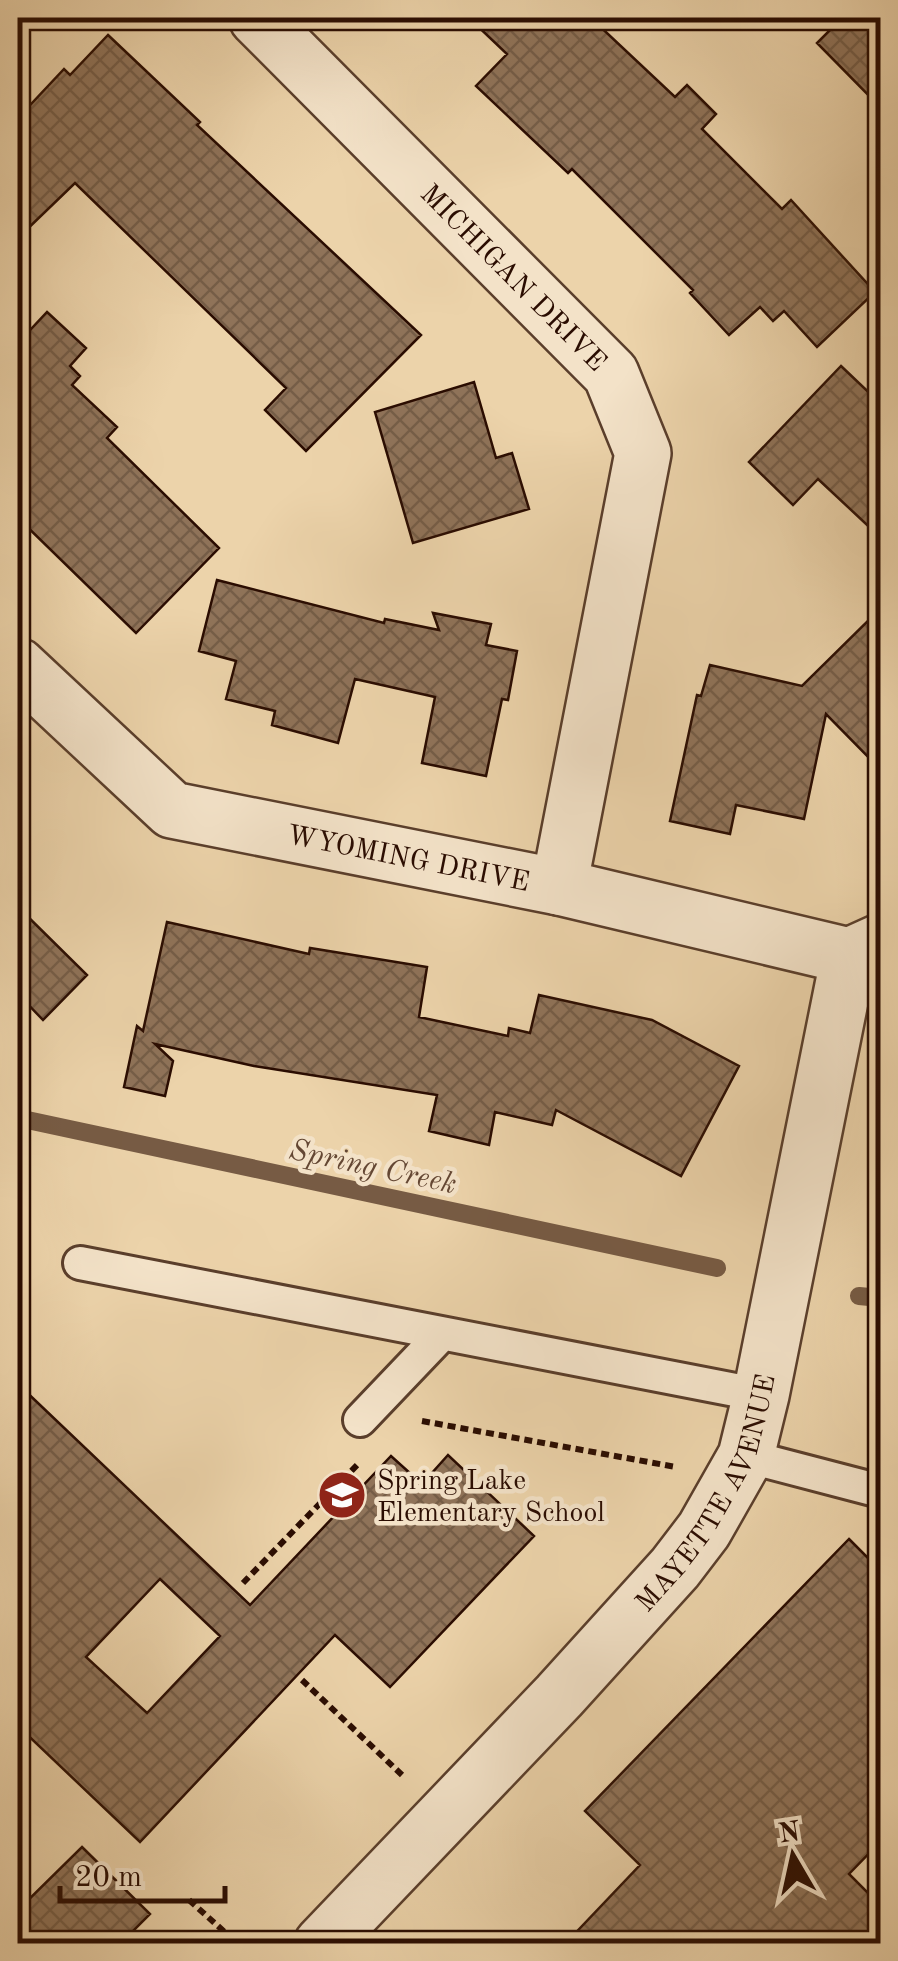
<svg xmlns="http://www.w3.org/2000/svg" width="898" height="1961" font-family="'Old Standard TT',serif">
<defs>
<pattern id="building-cross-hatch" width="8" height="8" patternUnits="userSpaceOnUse" patternTransform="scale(2.5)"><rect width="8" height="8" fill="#8f7359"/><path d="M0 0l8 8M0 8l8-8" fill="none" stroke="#755d47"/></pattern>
</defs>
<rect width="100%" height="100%" fill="#ecd3aa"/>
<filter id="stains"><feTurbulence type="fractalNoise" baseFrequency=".002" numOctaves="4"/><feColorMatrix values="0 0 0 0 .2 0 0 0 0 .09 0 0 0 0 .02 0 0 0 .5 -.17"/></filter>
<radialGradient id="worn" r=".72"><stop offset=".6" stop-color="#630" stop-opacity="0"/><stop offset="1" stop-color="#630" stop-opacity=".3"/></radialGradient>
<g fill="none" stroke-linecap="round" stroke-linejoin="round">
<path stroke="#775b44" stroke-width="18" d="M 18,1118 L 717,1268
M 859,1296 L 880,1298"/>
</g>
<path fill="url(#building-cross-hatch)" stroke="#2a0c01" stroke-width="2.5" fill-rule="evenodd" d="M 469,18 L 591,18 L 675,97 L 687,85 L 716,114 L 702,129 L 782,209 L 791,200 L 875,292 L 817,347 L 784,311 L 773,321 L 760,307 L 729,335 L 690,293 L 693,290 L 572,169 L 568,173 L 476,86 L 507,54 Z
M 842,18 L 880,18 L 880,107 L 817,43 Z
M 108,35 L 200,122 L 197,125 L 421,335 L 306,451 L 265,410 L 286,388 L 75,183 L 18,238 L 18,118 L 64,69 L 70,75 Z
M 47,312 L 86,348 L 70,366 L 80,376 L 72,385 L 117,427 L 107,438 L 219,548 L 136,633 L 18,518 L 18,343 Z
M 841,366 L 880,403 L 880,537 L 818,479 L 793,505 L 749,462 Z
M 474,382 L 496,458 L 512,453 L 529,509 L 413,543 L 375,412 Z
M 217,580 L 384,623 L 385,619 L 439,630 L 433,613 L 491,624 L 486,645 L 517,651 L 508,700 L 502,699 L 486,776 L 422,763 L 435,697 L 355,679 L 338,743 L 272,725 L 275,711 L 226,699 L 236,661 L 199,651 Z
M 880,609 L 880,769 L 826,714 L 804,819 L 736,805 L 730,834 L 670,821 L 697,695 L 701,696 L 710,665 L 802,686 Z
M 18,907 L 87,975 L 43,1020 L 18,994 Z
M 167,922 L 309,954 L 310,948 L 427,967 L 419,1017 L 508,1036 L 509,1028 L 530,1033 L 539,995 L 652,1020 L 739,1066 L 681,1176 L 556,1110 L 552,1125 L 495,1112 L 489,1145 L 429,1131 L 437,1095 L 254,1066 L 155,1044 L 173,1061 L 165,1096 L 124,1087 L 137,1026 L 143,1031 Z
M 18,1384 L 250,1605 L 391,1456 L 422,1484 L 448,1455 L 534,1536 L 390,1687 L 335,1635 L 140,1842 L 18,1726 ZM 160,1579 L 220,1636 L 147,1713 L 86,1657 Z
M 849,1539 L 880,1570 L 880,1842 L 849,1874 L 880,1905 L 880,1944 L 565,1944 L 640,1865 L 585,1811 Z
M 82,1847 L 150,1914 L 120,1944 L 18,1944 L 18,1910 Z"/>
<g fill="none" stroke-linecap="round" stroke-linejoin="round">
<g stroke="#5a3e2b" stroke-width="38">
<path id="lane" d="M 80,1263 L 761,1395
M 360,1420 L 442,1334
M 746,1456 L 880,1491"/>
</g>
<g stroke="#5a3e2b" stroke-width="60">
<g id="street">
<path id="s1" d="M 257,18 L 611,374 L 643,453 L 559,887"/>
<path id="s2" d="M 18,666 L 172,810 L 559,887 L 849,956"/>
<path id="s3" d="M 322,1944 L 559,1696 L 675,1568 L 704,1530 L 746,1456 L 761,1395 L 849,956 L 880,942"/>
</g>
</g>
<path stroke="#2a0c01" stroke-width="6" stroke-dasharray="8 5" stroke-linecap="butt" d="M 422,1421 L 676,1467
M 243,1583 L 359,1463
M 302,1680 L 402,1775
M 189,1900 L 238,1944"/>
<use href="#lane" stroke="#f3e2c8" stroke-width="32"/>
<use href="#street" stroke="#f3e2c8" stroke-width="55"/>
</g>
<defs>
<g id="school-disc" transform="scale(2.5)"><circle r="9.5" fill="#8f2418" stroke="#f3e2c8"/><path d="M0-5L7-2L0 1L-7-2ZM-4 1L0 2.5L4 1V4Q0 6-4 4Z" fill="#fff"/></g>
</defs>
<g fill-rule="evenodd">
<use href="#school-disc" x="342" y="1495"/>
</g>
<g text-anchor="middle" stroke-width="9" stroke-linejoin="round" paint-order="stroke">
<g font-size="28" fill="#2a0c01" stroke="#f3e2c8">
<text dy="10" stroke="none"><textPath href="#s1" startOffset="365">MICHIGAN DRIVE</textPath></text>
<text dy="10" stroke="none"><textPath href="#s2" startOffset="452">WYOMING DRIVE</textPath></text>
<text dy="10" stroke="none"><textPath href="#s3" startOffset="598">MAYETTE AVENUE</textPath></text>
</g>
<g font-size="28" fill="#2a0c01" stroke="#f3e2c8" text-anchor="start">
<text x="377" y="1489">Spring Lake<tspan x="377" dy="32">Elementary School</tspan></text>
</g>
<g font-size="30" font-style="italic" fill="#644733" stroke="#f3e2c8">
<text transform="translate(373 1166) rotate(12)" y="10">Spring Creek</text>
</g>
</g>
<rect width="898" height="1961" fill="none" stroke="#ecd3aa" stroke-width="60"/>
<rect x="20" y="20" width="858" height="1921" fill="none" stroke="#2a0c01" stroke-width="5"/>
<rect x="30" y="30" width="838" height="1901" fill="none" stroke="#2a0c01" stroke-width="2.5"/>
<g transform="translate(793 1856) rotate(351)" stroke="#f3e2c8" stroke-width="8" paint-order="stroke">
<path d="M0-8L18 38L0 25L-18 38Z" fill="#2a0c01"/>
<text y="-15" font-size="28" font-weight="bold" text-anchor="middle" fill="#2a0c01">N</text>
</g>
<path d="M60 1886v15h165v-15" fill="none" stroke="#2a0c01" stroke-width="5"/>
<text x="75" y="1886" font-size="30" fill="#2a0c01" stroke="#f3e2c8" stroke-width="8" paint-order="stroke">20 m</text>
<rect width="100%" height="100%" filter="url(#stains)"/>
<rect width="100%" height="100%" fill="url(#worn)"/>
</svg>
